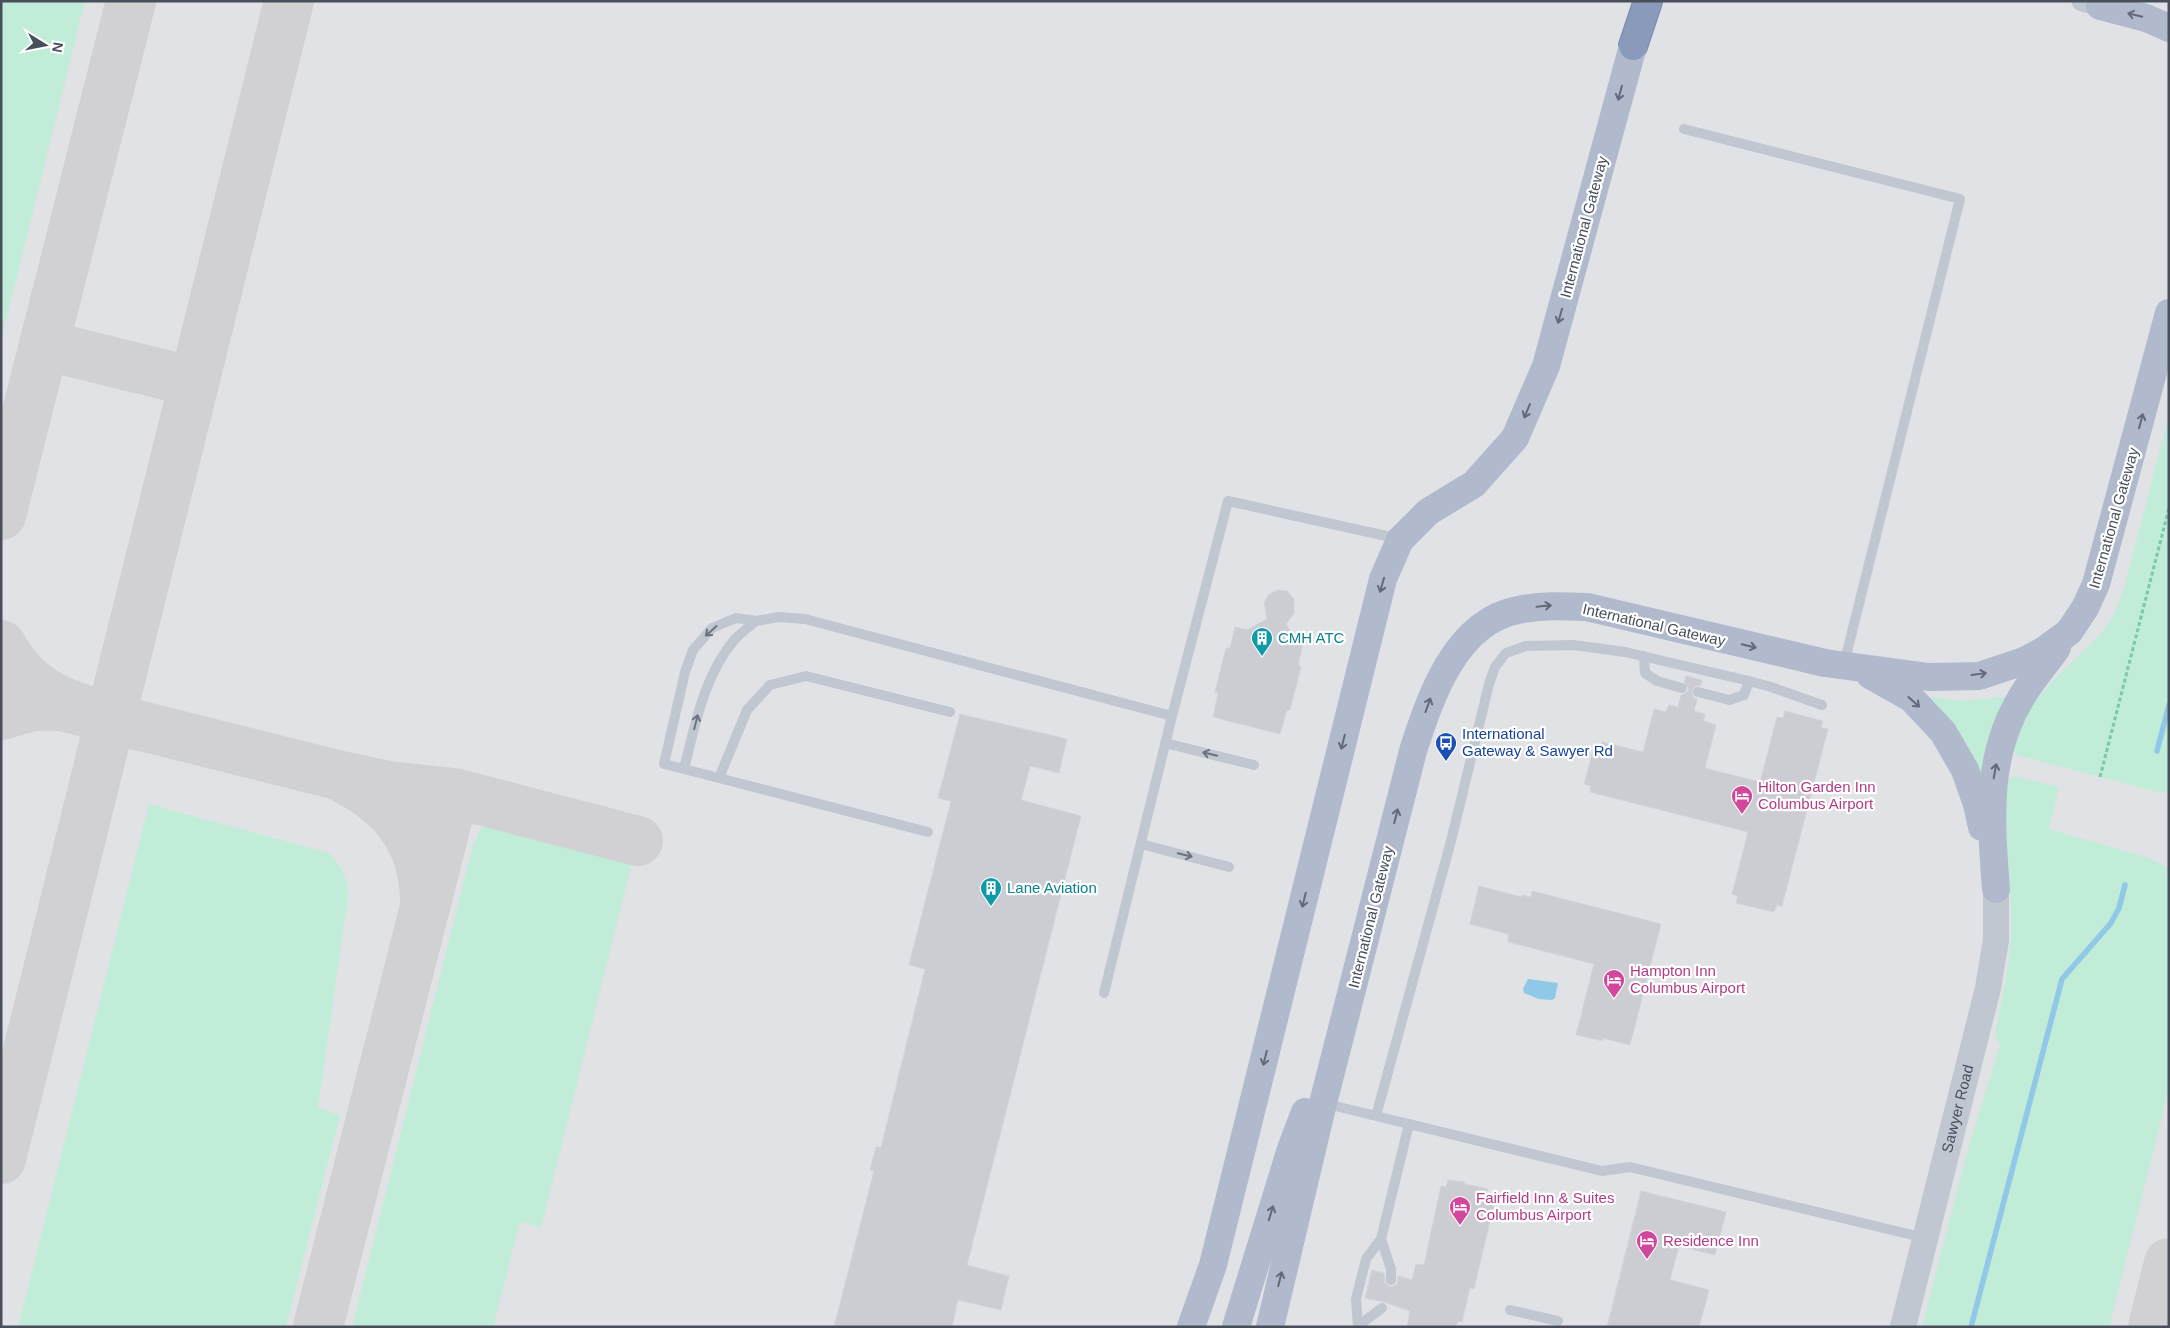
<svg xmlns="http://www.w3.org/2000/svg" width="2170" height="1328" font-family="Arial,sans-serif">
<rect width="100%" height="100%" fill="#f1efef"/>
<path fill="#e1e2e6" d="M 1,1 L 2169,1 L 2169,1327 L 1,1327 Z"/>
<path fill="#c0ecd8" d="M 1,1 L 85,1 L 1,340 Z
M 2169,414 L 2169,792 L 2157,792 L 2017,755 L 2012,749 L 2019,728 L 2034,702 L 2053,681 L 2101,634 L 2115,613 L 2125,585 Z
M 1919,695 L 1961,701 L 2003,697 L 2004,702 L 1982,782 Z
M 2014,776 L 2059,787 L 2049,829 L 2149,858 L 2169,868 L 2169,1089 L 2109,1327 L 1922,1327 L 1971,1138 L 2000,1046 L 1995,1036 C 2001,1000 2011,962 2011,926 C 2011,878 2004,830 2005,781 Z
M 149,804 L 329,853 C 343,868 346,875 348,896 L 318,1108 L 340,1115 L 286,1327 L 18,1327 Z
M 494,821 L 502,821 L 629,852 L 633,858 L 541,1227 L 520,1222 L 493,1327 L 352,1327 L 473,845 L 481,828 Z"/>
<path fill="#90c8e7" d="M 1528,979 L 1558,983 L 1555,998 L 1552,1000 L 1539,999 L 1524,993 L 1523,989 Z"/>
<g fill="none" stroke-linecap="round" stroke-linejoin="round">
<path stroke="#90c8e7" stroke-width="5.5" d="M 2157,751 L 2169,705
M 1971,1327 L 2062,979 L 2111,923 L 2119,908 L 2125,885"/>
<path stroke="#d1d1d4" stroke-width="50" d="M 44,345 L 194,382
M 1,515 L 131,1
M 1,645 C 19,677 44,698 80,708
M 1,715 L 34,706 L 61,706 L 341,776 L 388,786 L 454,793 L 638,841
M 347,780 C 395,805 423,842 425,898
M 1,1159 L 289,1
M 318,1327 L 454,793
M 2153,1327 L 2169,1263"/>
</g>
<path fill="#cccdd3" stroke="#d3d4da" d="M 1278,590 L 1287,591 L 1294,599 L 1294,613 L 1286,624 L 1298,643 L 1303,644 L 1298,665 L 1301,667 L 1290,710 L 1287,710 L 1280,734 L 1213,717 L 1218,693 L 1215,692 L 1226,648 L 1230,648 L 1235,627 L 1247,630 L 1267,619 L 1264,603 L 1269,594 Z
M 1686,676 L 1702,680 L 1700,686 L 1696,686 L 1692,690 L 1693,697 L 1697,699 L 1694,711 L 1705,714 L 1703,721 L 1716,725 L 1705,768 L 1760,782 L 1777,717 L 1783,718 L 1785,711 L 1823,721 L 1821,728 L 1828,729 L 1782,906 L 1777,905 L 1774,912 L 1736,903 L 1738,896 L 1732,894 L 1748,832 L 1590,792 L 1591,786 L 1584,784 L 1594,747 L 1600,748 L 1602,742 L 1643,752 L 1654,709 L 1666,712 L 1669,705 L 1678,707 L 1681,695 L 1686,693 L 1689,689 L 1684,682 Z
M 960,714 L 1067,739 L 1059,773 L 1030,766 L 1021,800 L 1081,816 L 967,1265 L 1009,1276 L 1001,1310 L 958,1300 L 952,1327 L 834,1327 L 874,1171 L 870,1170 L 876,1147 L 881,1147 L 925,969 L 909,965 L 951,801 L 938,798 Z
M 1479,886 L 1521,897 L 1522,895 L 1531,897 L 1532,891 L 1661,924 L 1630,1045 L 1603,1038 L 1603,1041 L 1576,1035 L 1594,964 L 1508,942 L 1508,934 L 1470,924 Z
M 1448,1180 L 1465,1182 L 1465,1184 L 1488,1189 L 1486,1197 L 1495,1200 L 1474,1289 L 1470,1288 L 1462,1322 L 1458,1321 L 1456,1327 L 1407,1327 L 1410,1311 L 1384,1302 L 1365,1298 L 1372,1270 L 1384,1273 L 1385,1283 L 1391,1287 L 1397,1284 L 1398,1276 L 1412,1280 L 1416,1264 L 1424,1265 L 1441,1186 L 1446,1187 Z
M 1641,1191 L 1726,1212 L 1715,1255 L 1679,1246 L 1670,1280 L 1709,1290 L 1699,1327 L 1607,1327 Z"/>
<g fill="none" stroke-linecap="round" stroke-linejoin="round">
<g stroke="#7585a6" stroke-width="30">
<path id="motorway" d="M 1633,46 L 1648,1"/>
</g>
<path stroke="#7ac8ad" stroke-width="3" stroke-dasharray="4 2.5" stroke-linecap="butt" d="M 2100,777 L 2169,508"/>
<path stroke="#c0c7d0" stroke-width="10" d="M 1684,129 L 1960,199 L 1844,664
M 1644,656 L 1645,673 L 1657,681 L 1682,688
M 1698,692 L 1729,700 L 1744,695 L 1749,681
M 950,712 L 806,676 L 770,685 L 747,710 L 719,778 L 664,764 L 685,672 L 693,650 L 712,628 L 736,618 L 756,621 L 779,617 L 805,619 L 1172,716
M 1165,743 L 1254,765
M 684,769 C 695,725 704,675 735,639 C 741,633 749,627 756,621
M 719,778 L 928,832
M 1141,844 L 1229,867
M 1104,993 L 1172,716 L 1228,501 L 1400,539
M 1323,1103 L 1376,1116 L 1451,841 L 1489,684 L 1495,667 L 1506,653 L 1526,646 L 1573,645 L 1625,652 L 1749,681 L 1771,687 L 1822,705
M 1376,1116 L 1602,1171 L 1630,1167 L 1925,1238
M 1381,1239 L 1391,1269 L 1391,1280
M 1510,1310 L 1558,1321
M 1358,1326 L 1382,1308
M 1358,1327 L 1356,1299 L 1366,1259 L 1381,1239 L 1409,1124"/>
<path stroke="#c0c7d0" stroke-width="21" d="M 2082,1 L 2100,6"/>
<path stroke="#c0c7d0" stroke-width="26" id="s1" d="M 1903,1327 L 1988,988 L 1996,940 L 1996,889"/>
<path stroke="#b0bacc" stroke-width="28" d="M 2100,6 L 2146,18 L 2169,28
M 1870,675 L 1911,698 L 1943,732 L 1965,770 L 1977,804 L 1982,827
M 1996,889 C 1991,823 1985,757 2021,698 C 2031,680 2045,665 2057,648
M 1191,1327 L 1213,1265 L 1383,579 L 1400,540 L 1428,512 L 1474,484 L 1515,438 L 1546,366 L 1633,46
M 1236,1327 L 1291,1149 L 1305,1112
M 1270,1327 L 1323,1103 L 1413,751 C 1430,698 1455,622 1518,610 C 1541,605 1563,606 1587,607 L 1825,663 L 1929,677 L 1979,676 L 2024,661 L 2043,651 L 2069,632 L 2085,608 L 2096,584 L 2169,313"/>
<use href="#motorway" stroke="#899abb" stroke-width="28"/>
</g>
<defs><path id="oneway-shaft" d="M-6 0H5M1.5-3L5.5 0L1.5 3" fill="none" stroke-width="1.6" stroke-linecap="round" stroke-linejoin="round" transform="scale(1.25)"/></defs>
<g stroke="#626a77">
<use href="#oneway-shaft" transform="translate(2135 15) rotate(-166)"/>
<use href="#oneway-shaft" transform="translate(1620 93) rotate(105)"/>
<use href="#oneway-shaft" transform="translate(1560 316) rotate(106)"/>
<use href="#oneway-shaft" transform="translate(1527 411) rotate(113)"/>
<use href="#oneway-shaft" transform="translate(2141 421) rotate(-75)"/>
<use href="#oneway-shaft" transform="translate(1382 585) rotate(106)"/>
<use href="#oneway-shaft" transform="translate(1544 606) rotate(-6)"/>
<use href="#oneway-shaft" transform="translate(1749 646) rotate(13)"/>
<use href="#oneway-shaft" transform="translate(1979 674) rotate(-8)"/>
<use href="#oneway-shaft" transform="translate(1914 702) rotate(42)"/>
<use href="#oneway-shaft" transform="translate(1428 705) rotate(-70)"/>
<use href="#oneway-shaft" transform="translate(1343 742) rotate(104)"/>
<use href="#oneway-shaft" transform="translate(1995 771) rotate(-80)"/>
<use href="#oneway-shaft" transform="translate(1396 816) rotate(-76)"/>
<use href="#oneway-shaft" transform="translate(1304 900) rotate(104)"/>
<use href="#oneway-shaft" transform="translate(1265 1058) rotate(104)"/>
<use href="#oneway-shaft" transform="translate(1271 1213) rotate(-73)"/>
<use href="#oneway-shaft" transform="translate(1280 1279) rotate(-76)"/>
</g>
<g stroke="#6c737e">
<use href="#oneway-shaft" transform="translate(711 631) rotate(138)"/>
<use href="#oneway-shaft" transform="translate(696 722) rotate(-76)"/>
<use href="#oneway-shaft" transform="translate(1210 754) rotate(-166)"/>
<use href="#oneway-shaft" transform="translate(1185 855) rotate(14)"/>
</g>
<defs>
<g id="building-pin" transform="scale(1.125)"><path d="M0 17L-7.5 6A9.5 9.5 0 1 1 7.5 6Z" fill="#0f9aa8" stroke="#fff"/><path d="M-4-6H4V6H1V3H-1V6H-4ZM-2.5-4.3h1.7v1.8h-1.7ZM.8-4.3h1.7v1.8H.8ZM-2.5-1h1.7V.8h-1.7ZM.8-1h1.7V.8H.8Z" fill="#fff"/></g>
<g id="bus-pin" transform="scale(1.125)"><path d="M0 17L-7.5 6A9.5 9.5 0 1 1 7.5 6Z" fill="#1a4fb4" stroke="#fff"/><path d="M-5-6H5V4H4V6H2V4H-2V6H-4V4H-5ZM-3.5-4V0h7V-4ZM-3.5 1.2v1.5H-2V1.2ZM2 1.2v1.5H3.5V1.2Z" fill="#fff"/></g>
<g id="hotel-pin" transform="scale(1.125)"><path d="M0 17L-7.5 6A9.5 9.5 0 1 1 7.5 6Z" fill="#d1479c" stroke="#fff"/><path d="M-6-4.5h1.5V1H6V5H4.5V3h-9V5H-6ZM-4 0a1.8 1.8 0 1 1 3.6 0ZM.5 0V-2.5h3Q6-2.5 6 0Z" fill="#fff"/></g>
</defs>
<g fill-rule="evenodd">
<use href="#building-pin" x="1262" y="638"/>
<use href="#bus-pin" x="1446" y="743"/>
<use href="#hotel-pin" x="1742" y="796"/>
<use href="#building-pin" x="991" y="888"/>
<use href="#hotel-pin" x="1614" y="980"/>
<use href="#hotel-pin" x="1460" y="1207"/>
<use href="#hotel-pin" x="1647" y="1241"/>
</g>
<g text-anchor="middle" stroke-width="4.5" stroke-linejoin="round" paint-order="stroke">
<g font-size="15" fill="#484f5b" stroke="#fff">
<text transform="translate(1584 227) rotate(-75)" y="5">International Gateway</text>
<text transform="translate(2114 518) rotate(-74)" y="5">International Gateway</text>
<text transform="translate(1654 625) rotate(13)" y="5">International Gateway</text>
<text transform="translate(1371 917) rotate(-76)" y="5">International Gateway</text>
<text dy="5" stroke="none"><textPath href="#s1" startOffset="225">Sawyer Road</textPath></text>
</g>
<g font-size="15" fill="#0d838f" stroke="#fff" text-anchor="start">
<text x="1278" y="643">CMH ATC</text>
<text x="1007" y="893">Lane Aviation</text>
</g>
<g font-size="15" fill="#164399" stroke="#fff" text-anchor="start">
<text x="1462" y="739">International<tspan x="1462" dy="17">Gateway &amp; Sawyer Rd</tspan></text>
</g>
<g font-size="15" fill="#b23c85" stroke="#fff" text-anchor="start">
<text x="1758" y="792">Hilton Garden Inn<tspan x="1758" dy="17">Columbus Airport</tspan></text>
<text x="1630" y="976">Hampton Inn<tspan x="1630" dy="17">Columbus Airport</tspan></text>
<text x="1476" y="1203">Fairfield Inn &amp; Suites<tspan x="1476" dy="17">Columbus Airport</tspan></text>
<text x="1663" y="1246">Residence Inn</text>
</g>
</g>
<rect width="2170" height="1328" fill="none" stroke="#484f5b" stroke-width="5"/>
<g transform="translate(45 45) rotate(100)" stroke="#ffffff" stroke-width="4" paint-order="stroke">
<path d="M0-4L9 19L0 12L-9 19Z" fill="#484f5b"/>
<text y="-8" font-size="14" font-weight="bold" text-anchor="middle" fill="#484f5b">N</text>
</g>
</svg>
